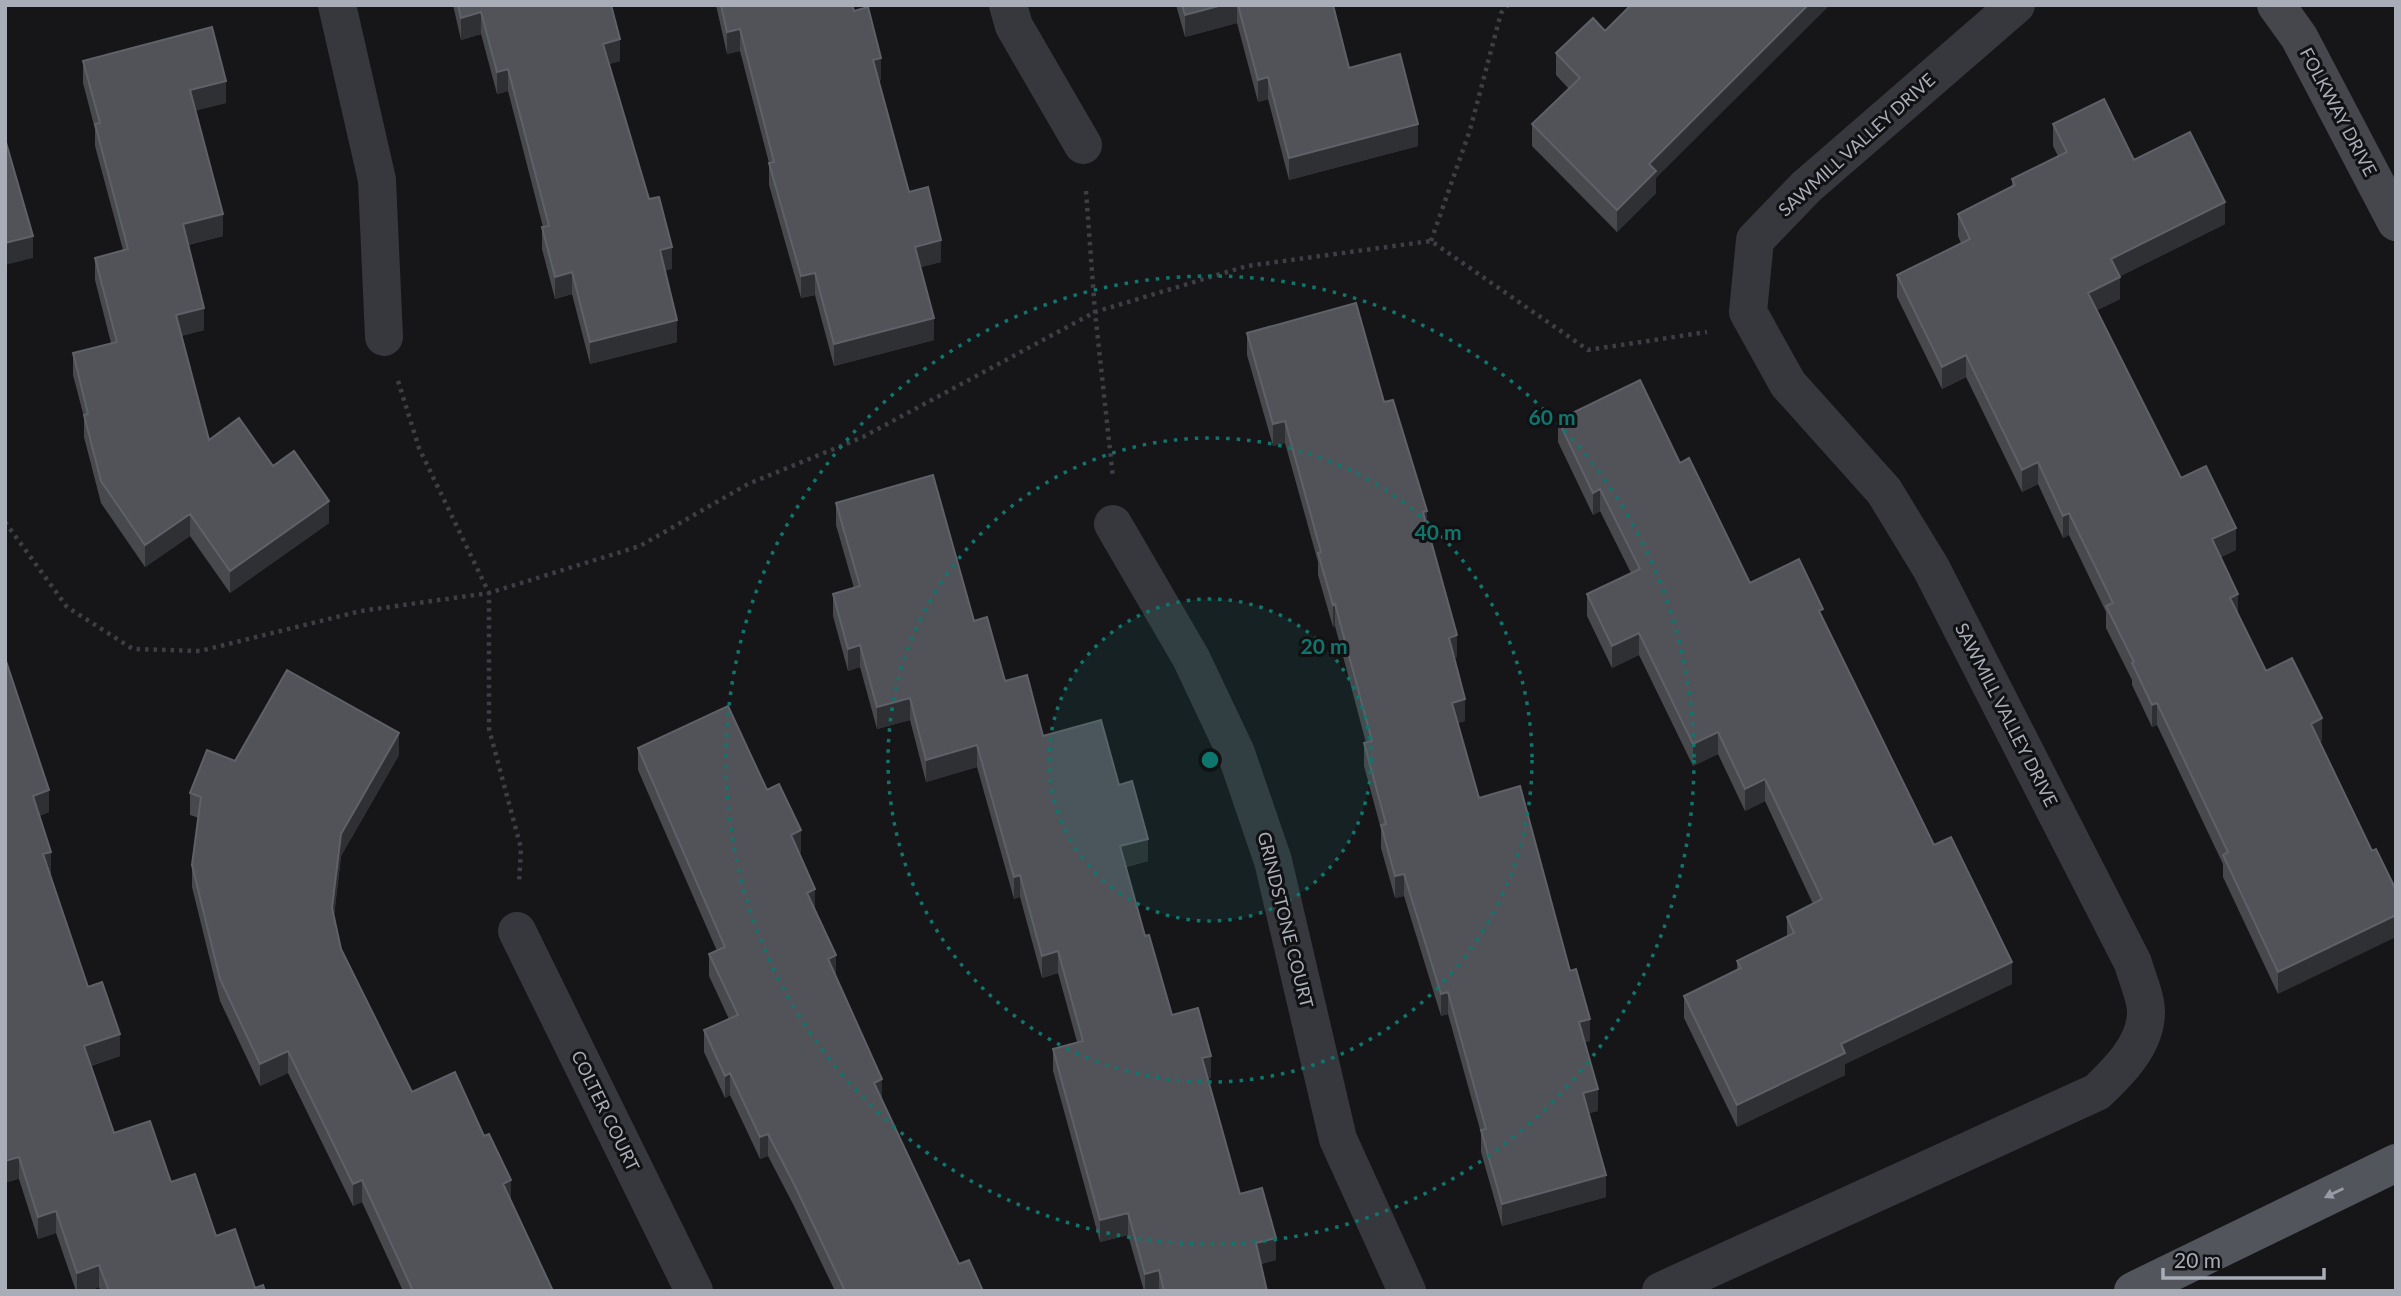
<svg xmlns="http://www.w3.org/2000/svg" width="2401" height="1296" font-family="Lato,sans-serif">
<rect width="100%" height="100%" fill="#161618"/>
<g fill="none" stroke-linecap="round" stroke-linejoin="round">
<path stroke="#3d3f44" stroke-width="4.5" stroke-dasharray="3.5 5" stroke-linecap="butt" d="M 1086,191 L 1095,312 L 1113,478
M 1431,241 L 1470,130 L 1501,13 L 1508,5
M 398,381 L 419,448 L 489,593 L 489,729 L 521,848 L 519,884
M 5,522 L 67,607 L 133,649 L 200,651 L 361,611 L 489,593 L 640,546 L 748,484 L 863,437 L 1095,312 L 1247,266 L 1431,241 L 1588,350 L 1707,332"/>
<path stroke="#37383d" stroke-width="38" d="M 337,5 L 377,180 L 384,337
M 1008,5 L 1014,26 L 1083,145
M 1113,524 L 1191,658 L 1236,753 L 1273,861 L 1338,1139 L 1407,1291
M 517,931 L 694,1291
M 1661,1291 L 2097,1092 C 2118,1072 2146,1045 2146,1012 C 2146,997 2137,978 2133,963 L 1931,568 L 1884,491 L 1788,384 L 1748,312 L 1755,240 L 1806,187 L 2016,5"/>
<path stroke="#45474d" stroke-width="38" d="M 2276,5 L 2299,37 L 2396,222"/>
<path stroke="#53555c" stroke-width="38" d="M 2133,1291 L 2396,1163"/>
</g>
<path fill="#47494d" d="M 453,5 L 611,5 L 620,61 L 609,64 L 649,199 L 672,269 L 665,270 L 677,342 L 590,364 L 572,294 L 555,299 L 542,249 L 542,227 L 543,227 L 508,91 L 497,94 L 481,34 L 461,40 Z
M 716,5 L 852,5 L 881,80 L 878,81 L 909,192 L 941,262 L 920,267 L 934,340 L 834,366 L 815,295 L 801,298 L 769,185 L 769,163 L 740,51 L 727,54 Z
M 1176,5 L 1333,5 L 1349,68 L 1418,146 L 1289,180 L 1268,99 L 1258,102 L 1237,23 L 1185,37 Z
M 1605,31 L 1656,178 L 1656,193 L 1617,232 L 1532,146 L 1532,124 L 1569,89 L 1556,75 L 1556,53 Z
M 83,61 L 226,103 L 196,110 L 223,236 L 188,245 L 204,330 L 181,336 L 209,440 L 273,466 L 329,523 L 230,593 L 190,536 L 145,567 L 101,503 L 84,437 L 84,417 L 73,375 L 73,353 L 111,343 L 95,280 L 95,258 L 123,250 L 95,146 L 95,129 L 83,83 Z
M 2053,124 L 2134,160 L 2225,224 L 2120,276 L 2120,299 L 2097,310 L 2181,478 L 2236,550 L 2221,557 L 2238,615 L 2266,671 L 2322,740 L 2320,742 L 2278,994 L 2223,877 L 2223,864 L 2157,725 L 2152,727 L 2132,685 L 2132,680 L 2106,628 L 2106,612 L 2069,535 L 2063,538 L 2038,484 L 2022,492 L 1966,377 L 1942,389 L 1897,297 L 1897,275 L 1961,243 L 1958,236 L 1958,214 L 2012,187 L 2012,179 L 2058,156 L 2053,146 Z
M 1247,333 L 1384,402 L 1427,528 L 1457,657 L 1454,658 L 1465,721 L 1458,723 L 1479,798 L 1590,1041 L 1585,1042 L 1598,1111 L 1588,1113 L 1606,1197 L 1502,1226 L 1481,1152 L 1481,1133 L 1448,1014 L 1441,1016 L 1404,896 L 1395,898 L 1381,848 L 1381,829 L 1364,766 L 1364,743 L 1366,743 L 1335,626 L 1333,627 L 1318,575 L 1318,562 L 1285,443 L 1273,446 L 1247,355 Z
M 1558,420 L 1680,463 L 1750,583 L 1823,620 L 1934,845 L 2012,984 L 1845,1064 L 1845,1075 L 1737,1127 L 1684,1018 L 1684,996 L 1737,970 L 1737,961 L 1787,937 L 1787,917 L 1813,904 L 1765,801 L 1745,811 L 1718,754 L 1693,766 L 1639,655 L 1612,668 L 1587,616 L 1587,594 L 1631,573 L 1600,511 L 1593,515 L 1558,442 Z
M 836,503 L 974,621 L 1005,681 L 1043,736 L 1119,785 L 1148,861 L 1126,867 L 1145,936 L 1172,1015 L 1211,1078 L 1208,1079 L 1240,1194 L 1276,1260 L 1261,1264 L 1267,1291 L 1144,1291 L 1128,1235 L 1100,1242 L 1053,1071 L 1053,1049 L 1077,1042 L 1058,973 L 1042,978 L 1020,897 L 1014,899 L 977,767 L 926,782 L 910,720 L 877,729 L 860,667 L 848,671 L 833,616 L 833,594 L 854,588 L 836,525 Z
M 5,658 L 49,812 L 39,816 L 51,874 L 50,874 L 88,987 L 120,1056 L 91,1066 L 114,1133 L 171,1182 L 216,1236 L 255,1288 L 265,1291 L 100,1291 L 99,1287 L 89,1291 L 76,1291 L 56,1233 L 38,1239 L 19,1179 Z
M 638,748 L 767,790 L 801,853 L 799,853 L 815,911 L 836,978 L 882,1100 L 959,1264 L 983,1291 L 835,1291 L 794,1206 L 768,1156 L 760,1159 L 730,1095 L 725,1098 L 704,1052 L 704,1030 L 729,1019 L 709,976 L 709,954 L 717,951 L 638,770 Z
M 399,755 L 341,856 L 334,916 L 341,949 L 412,1092 L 511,1200 L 553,1291 L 403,1291 L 362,1202 L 353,1206 L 288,1073 L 260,1086 L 220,1001 L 192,887 L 192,865 L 199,818 L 190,815 L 190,793 L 235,761 Z"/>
<path fill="#2f3033" d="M 1222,5 L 1237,5 L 1237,23 L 1185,37 L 1185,15 Z
M 1808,5 L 1830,5 L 1656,178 L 1656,193 L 1617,232 L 1617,210 L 1649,164 Z
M 481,12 L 481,34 L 461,40 L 461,18 Z
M 740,29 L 740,51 L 727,54 L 727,32 Z
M 620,39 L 620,61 L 603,66 L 603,44 Z
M 881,58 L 881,80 L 873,82 L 873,60 Z
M 508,69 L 508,91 L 497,94 L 497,72 Z
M 1268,77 L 1268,99 L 1258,102 L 1258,80 Z
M 226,81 L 226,103 L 190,112 L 190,90 Z
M 1418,124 L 1418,146 L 1289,180 L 1289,158 Z
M 2225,202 L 2225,224 L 2111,281 L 2111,259 Z
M 223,214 L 223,236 L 183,246 L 183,224 Z
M 33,236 L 33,258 L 5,265 L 5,243 Z
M 941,240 L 941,262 L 915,269 L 915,247 Z
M 672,247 L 672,269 L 660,272 L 660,250 Z
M 572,272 L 572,294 L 555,299 L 555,277 Z
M 815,273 L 815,295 L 801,298 L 801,276 Z
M 2120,277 L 2120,299 L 2088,315 L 2088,293 Z
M 204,308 L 204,330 L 176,337 L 176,315 Z
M 934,318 L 934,340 L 834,366 L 834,344 Z
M 677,320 L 677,342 L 590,364 L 590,342 Z
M 1966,355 L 1966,377 L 1942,389 L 1942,367 Z
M 1285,421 L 1285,443 L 1273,446 L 1273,424 Z
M 2038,462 L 2038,484 L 2022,492 L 2022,470 Z
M 1600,489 L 1600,511 L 1593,515 L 1593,493 Z
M 329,501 L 329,523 L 230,593 L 230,571 Z
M 1427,511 L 1427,533 L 1423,512 Z
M 2069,513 L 2069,535 L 2063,538 L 2063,516 Z
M 190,514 L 190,536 L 145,567 L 145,545 Z
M 2236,528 L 2236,550 L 2212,561 L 2212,539 Z
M 2238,594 L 2238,616 L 2230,598 Z
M 1335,604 L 1335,626 L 1333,627 L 1333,605 Z
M 1639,633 L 1639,655 L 1612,668 L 1612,646 Z
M 1457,635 L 1457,657 L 1449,660 L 1449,638 Z
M 860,645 L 860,667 L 848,671 L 848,649 Z
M 910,698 L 910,720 L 877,729 L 877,707 Z
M 1465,699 L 1465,721 L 1452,725 L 1452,703 Z
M 2157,703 L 2157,725 L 2152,727 L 2152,705 Z
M 2322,718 L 2322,740 L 2311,746 L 2311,724 Z
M 1718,732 L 1718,754 L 1693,766 L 1693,744 Z
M 399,733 L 399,755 L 341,856 L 332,930 L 332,908 L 341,834 Z
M 977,745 L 977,767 L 926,782 L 926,760 Z
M 1765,779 L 1765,801 L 1745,811 L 1745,789 Z
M 49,790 L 49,812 L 33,818 L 33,796 Z
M 801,830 L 801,853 L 791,857 L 791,835 Z
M 1148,839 L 1148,861 L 1120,868 L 1120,846 Z
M 51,852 L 51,874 L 43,876 L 43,854 Z
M 1404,874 L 1404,896 L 1395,898 L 1395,876 Z
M 1020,875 L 1020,897 L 1014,899 L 1014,877 Z
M 815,889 L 815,911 L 807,893 Z
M 2396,915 L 2396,937 L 2278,994 L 2278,972 Z
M 1058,951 L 1058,973 L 1042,978 L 1042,956 Z
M 836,955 L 836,977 L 828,959 Z
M 2012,962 L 2012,984 L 1845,1064 L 1845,1075 L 1737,1127 L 1737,1105 L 1841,1044 Z
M 1448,992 L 1448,1014 L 1441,1016 L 1441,994 Z
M 1590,1019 L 1590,1041 L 1579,1044 L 1579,1022 Z
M 120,1034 L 120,1056 L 84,1068 L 84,1046 Z
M 288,1051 L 288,1073 L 260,1086 L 260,1064 Z
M 1211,1056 L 1211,1078 L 1202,1080 L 1202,1058 Z
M 730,1073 L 730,1095 L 725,1098 L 725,1076 Z
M 882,1079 L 882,1101 L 874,1083 Z
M 1598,1089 L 1598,1111 L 1583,1115 L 1583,1093 Z
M 768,1134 L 768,1156 L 760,1159 L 760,1137 Z
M 19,1157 L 19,1179 L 5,1183 L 5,1161 Z
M 1606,1175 L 1606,1197 L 1502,1226 L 1502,1204 Z
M 362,1180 L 362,1202 L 353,1206 L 353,1184 Z
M 511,1180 L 511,1202 L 503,1184 Z
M 56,1211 L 56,1233 L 38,1239 L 38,1217 Z
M 1128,1213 L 1128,1235 L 1100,1242 L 1100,1220 Z
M 1276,1238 L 1276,1260 L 1256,1265 L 1256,1243 Z
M 99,1265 L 99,1287 L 89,1291 L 77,1291 L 77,1273 Z
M 1159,1270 L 1159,1291 L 1145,1291 L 1145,1274 Z"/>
<path fill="#525359" stroke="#5f6168" stroke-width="2" d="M 458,5 L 611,5 L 620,39 L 603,44 L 649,199 L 659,197 L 672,247 L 660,250 L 677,320 L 590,342 L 572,272 L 555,277 L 542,227 L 549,226 L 508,69 L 497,72 L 481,12 L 461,18 Z
M 721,5 L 852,5 L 854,11 L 868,7 L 881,58 L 873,60 L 909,192 L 928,187 L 941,240 L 915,247 L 934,318 L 834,344 L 815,273 L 801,276 L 769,163 L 774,162 L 740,29 L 727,32 Z
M 1182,5 L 1222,5 L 1185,15 Z
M 1238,5 L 1333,5 L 1349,68 L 1400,54 L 1418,124 L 1289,158 L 1268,77 L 1258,80 Z
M 1631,5 L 1808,5 L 1649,164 L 1656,171 L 1617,210 L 1532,124 L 1580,78 L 1556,53 L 1593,18 L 1605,31 Z
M 212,27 L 226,81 L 190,90 L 223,214 L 183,224 L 204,308 L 176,315 L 209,440 L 239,418 L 273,466 L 294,451 L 329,501 L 230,571 L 190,514 L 145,545 L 101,481 L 84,415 L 88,414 L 73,353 L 117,342 L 95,258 L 128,249 L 95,124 L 100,123 L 83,61 Z
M 2104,99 L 2134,160 L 2190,132 L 2225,202 L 2111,259 L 2120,277 L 2088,293 L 2181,478 L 2206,466 L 2236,528 L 2212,539 L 2238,594 L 2230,598 L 2266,671 L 2292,658 L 2322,718 L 2311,724 L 2372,851 L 2376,849 L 2396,890 L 2396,915 L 2278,972 L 2223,855 L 2228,852 L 2157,703 L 2152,705 L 2132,663 L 2134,662 L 2106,606 L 2113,603 L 2069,513 L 2063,516 L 2038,462 L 2022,470 L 1966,355 L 1942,367 L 1897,275 L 1970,239 L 1958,214 L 2015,185 L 2012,179 L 2067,152 L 2053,124 Z
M 5,139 L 33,236 L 5,243 Z
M 1356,303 L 1384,402 L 1393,400 L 1427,511 L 1423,512 L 1457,635 L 1449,638 L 1465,699 L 1452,703 L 1479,798 L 1520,786 L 1570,971 L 1576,969 L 1590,1019 L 1579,1022 L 1598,1089 L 1583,1093 L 1606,1175 L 1502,1204 L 1481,1130 L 1486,1129 L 1448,992 L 1441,994 L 1404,874 L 1395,876 L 1381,825 L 1386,824 L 1364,743 L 1372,741 L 1335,604 L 1333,605 L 1318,553 L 1321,552 L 1285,421 L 1273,424 L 1247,333 Z
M 1640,380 L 1680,463 L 1689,458 L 1750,583 L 1799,559 L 1823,609 L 1819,611 L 1934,845 L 1951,837 L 2012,962 L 1841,1044 L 1845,1053 L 1737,1105 L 1684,996 L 1741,968 L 1737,961 L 1794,933 L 1787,917 L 1822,899 L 1765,779 L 1745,789 L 1718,732 L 1693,744 L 1639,633 L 1612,646 L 1587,594 L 1640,569 L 1600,489 L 1593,493 L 1558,420 Z
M 933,475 L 974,621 L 987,617 L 1005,681 L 1027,675 L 1043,736 L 1101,720 L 1119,785 L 1132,781 L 1148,839 L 1120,846 L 1145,936 L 1149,935 L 1172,1015 L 1198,1008 L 1211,1056 L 1202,1058 L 1240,1194 L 1262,1188 L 1276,1238 L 1256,1243 L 1267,1291 L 1164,1291 L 1159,1270 L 1145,1274 L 1128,1213 L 1100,1220 L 1053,1049 L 1083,1041 L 1058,951 L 1042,956 L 1020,875 L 1014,877 L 977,745 L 926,760 L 910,698 L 877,707 L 860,645 L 848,649 L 833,594 L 860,586 L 836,503 Z
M 5,658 L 49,790 L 33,796 L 51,852 L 43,854 L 88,987 L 102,982 L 120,1034 L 84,1046 L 114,1133 L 150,1121 L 171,1182 L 195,1174 L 216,1236 L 235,1229 L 255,1288 L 263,1285 L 265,1291 L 109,1291 L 99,1265 L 77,1273 L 56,1211 L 38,1217 L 19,1157 L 5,1161 Z
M 287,670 L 399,733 L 341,834 L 332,908 L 341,949 L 412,1092 L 455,1072 L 484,1136 L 489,1134 L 511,1180 L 503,1184 L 553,1291 L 413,1291 L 362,1180 L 353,1184 L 288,1051 L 260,1064 L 220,979 L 192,865 L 201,797 L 190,793 L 207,750 L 235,761 Z
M 728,706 L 767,790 L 779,784 L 801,830 L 791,835 L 815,889 L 807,893 L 836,955 L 828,959 L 882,1079 L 874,1083 L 959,1264 L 969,1260 L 983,1291 L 845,1291 L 794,1184 L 768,1134 L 760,1137 L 730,1073 L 725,1076 L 704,1030 L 738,1015 L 709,954 L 725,947 L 638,748 Z"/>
<defs><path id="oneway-solid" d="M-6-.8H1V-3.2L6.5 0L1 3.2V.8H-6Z" transform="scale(1.75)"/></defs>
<use fill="#979ba6" href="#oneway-solid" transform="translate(2334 1193) rotate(154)"/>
<circle cx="1210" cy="760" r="161" fill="#0f766e" fill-opacity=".12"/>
<g fill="none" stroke="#0f766e" stroke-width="3.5" stroke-dasharray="3.5 7">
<circle cx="1210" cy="760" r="161"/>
<circle cx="1210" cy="760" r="322"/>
<circle cx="1210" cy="760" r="484"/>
</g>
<g text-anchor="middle" stroke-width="6" stroke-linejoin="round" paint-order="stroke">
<g font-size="18" fill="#a8adb8" stroke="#111113">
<text transform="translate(2338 112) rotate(62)" y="6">FOLKWAY DRIVE</text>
<text transform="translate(1857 145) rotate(-42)" y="6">SAWMILL VALLEY DRIVE</text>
<text transform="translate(2006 715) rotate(63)" y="6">SAWMILL VALLEY DRIVE</text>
<text transform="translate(1285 920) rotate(76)" y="6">GRINDSTONE COURT</text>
<text transform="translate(605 1111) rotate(64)" y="6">COLTER COURT</text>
</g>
</g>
<circle cx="1210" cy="760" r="10" fill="#0f766e" stroke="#111113" stroke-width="3.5"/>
<g font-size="21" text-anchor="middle" font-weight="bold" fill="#0f766e" stroke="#111113" stroke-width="6" stroke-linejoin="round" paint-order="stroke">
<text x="1552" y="425">60 m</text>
<text x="1438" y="540">40 m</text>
<text x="1324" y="654">20 m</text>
</g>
<rect width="2401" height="1296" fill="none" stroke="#a8adb8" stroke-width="14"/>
<path d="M2163 1268v10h161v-10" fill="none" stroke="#a8adb8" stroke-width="3.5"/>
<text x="2174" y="1268" font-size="21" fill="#a8adb8" stroke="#111113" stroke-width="5" paint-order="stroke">20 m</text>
</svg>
